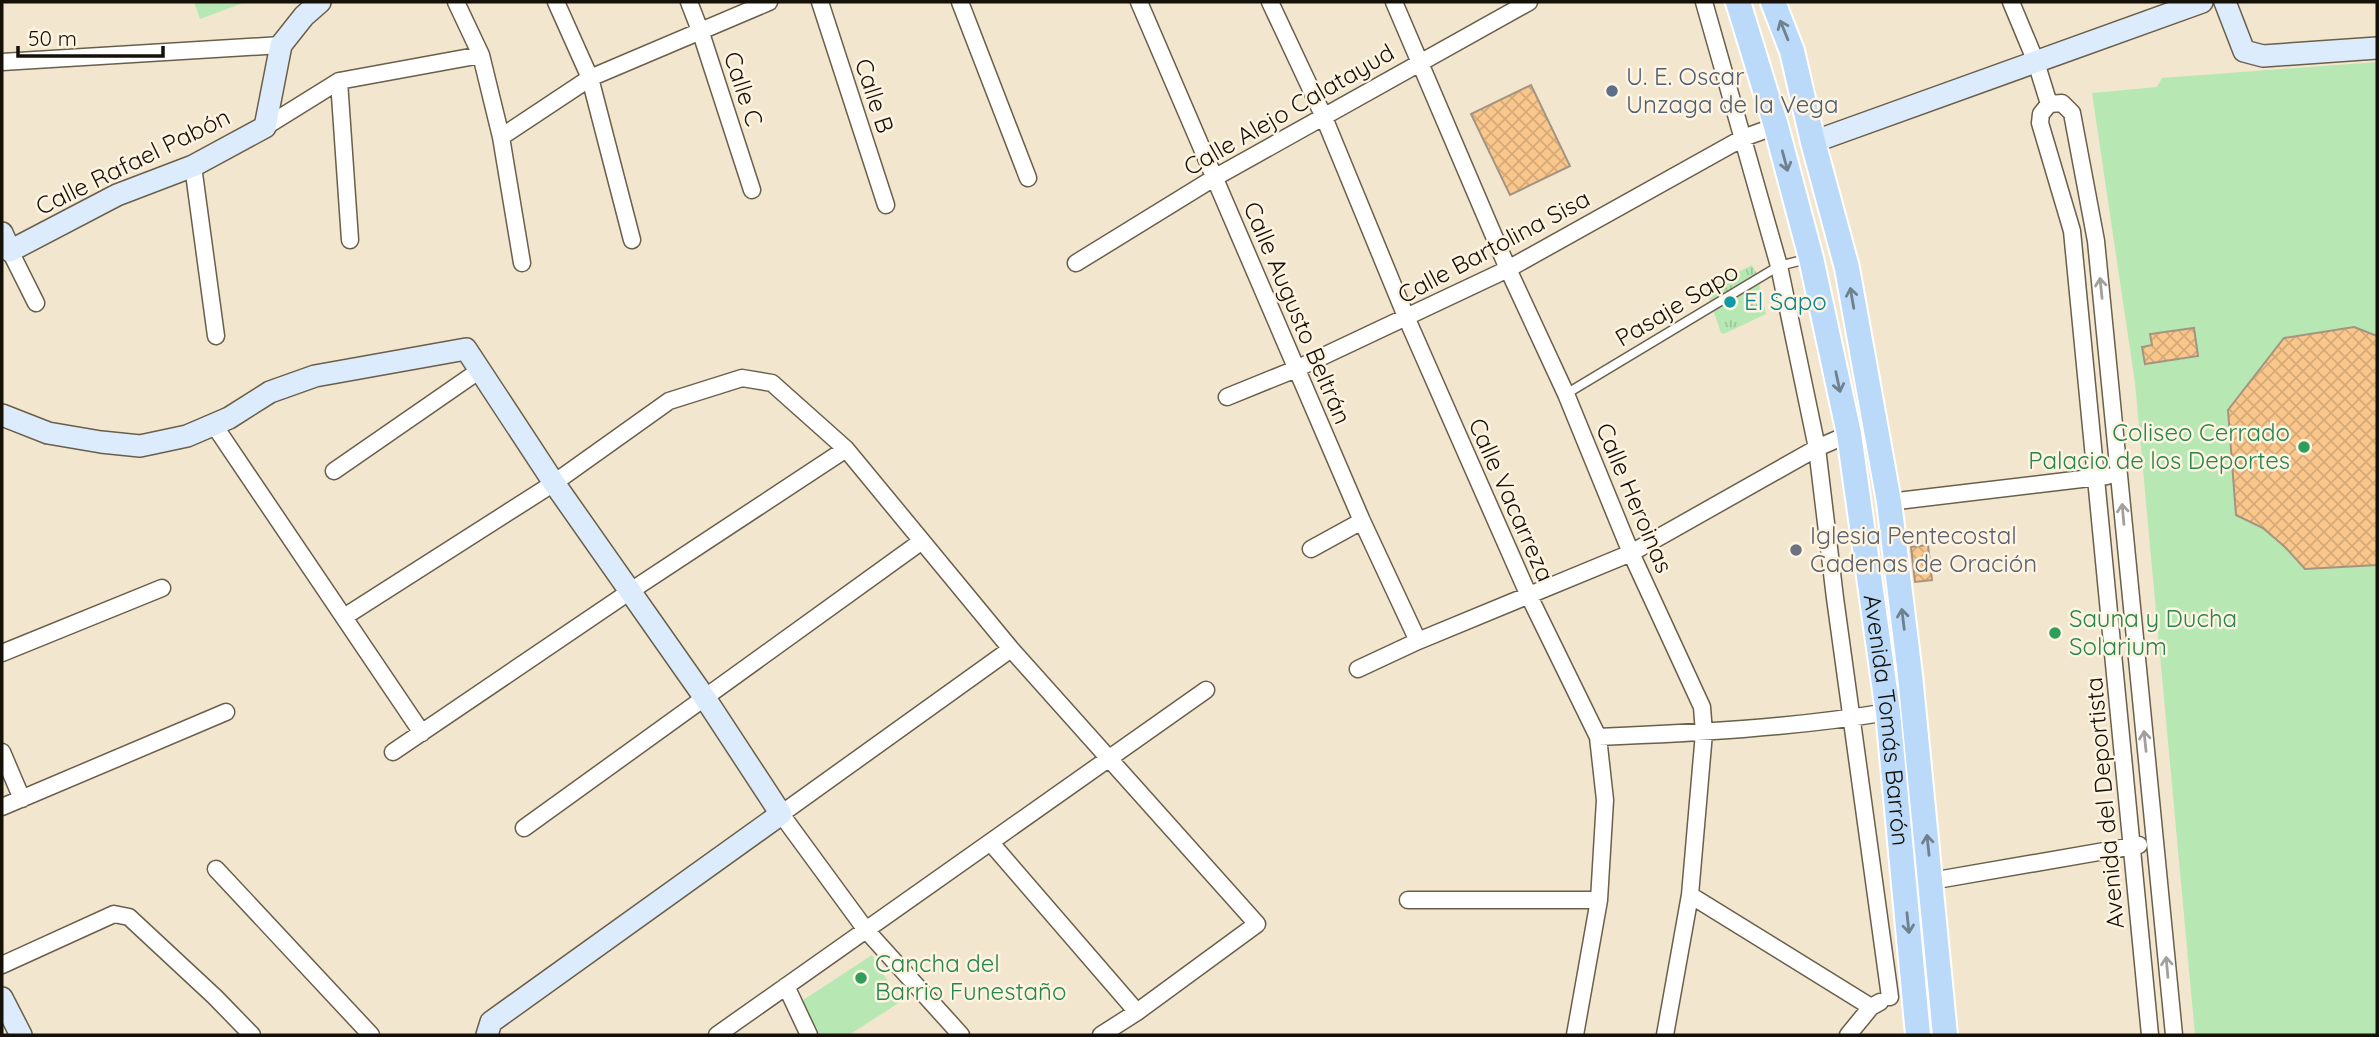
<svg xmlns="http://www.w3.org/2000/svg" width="2379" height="1037" font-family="Quicksand,sans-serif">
<defs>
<pattern id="park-tufts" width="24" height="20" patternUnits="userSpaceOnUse" patternTransform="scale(1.75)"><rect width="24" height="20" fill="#b7e8b3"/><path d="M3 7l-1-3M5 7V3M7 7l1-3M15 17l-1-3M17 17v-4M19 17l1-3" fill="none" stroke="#9cc699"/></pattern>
<pattern id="building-cross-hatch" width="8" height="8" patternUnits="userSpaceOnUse" patternTransform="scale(1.75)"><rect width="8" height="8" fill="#f9c78c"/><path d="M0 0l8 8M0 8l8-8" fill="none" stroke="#d5aa77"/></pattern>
</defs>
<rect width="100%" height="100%" fill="#f3e6cf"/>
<path fill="url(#park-tufts)" d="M 1752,265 L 1757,274 L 1766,314 L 1724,334 L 1721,333 L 1706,289 Z"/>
<path fill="#b7e8b3" d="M 194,2 L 242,2 L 243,3 L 200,19 Z
M 2377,62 L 2377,1035 L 2195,1035 L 2135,383 L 2092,93 L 2157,87 L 2162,78 Z
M 872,955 L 900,1002 L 849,1035 L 820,1035 L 800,1002 Z"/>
<path fill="url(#building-cross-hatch)" stroke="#a59481" stroke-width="2" d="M 1531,85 L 1570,166 L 1510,195 L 1471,114 Z
M 2354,327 L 2377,336 L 2377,565 L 2305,569 L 2285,547 L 2263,528 L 2236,515 L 2228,410 L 2284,338 Z
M 2194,328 L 2198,356 L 2145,364 L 2142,347 L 2152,345 L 2150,334 Z
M 1928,545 L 1932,580 L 1915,582 L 1911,547 Z"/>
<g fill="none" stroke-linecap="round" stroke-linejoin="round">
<g stroke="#695f4a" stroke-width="11">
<path id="lane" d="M 1566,394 L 1779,266 L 1807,259"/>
</g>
<g stroke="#695f4a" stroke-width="19">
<path id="street" d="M 456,2 L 481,55
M 556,2 L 590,78 L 632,240
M 689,2 L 701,33 L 752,190
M 820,2 L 886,205
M 960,2 L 1028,178
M 1139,2 L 1362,521 L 1418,641
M 1270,2 L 1323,115 L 1407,319 L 1529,596 L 1598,737 L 1605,800 L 1599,900 L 1575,1035
M 1394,2 L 1508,269 L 1566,394 L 1631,553 L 1702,707 L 1704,733 L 1690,895 L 1665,1035
M 1704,2 L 1779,266 L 1817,448 L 1835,598 L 1890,997
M 2011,2 L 2036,62 L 2049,104
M 2,62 L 281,45
M 339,81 L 350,240
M 265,127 L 339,81 L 481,55 L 501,137 L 522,263
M 501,137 L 590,78 L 769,2
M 193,166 L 216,336
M 10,251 L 36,303
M 1076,263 L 1214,178 L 1529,2
M 1227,397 L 1296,369 L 1508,269 L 1743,138 L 1776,126
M 214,425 L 422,733
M 334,471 L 480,370
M 1889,502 L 2107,476
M 1311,549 L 1362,521
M 344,617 L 554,483 L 669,401 L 742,378 L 772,383 L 846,449 L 1011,649 L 1257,924 L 1137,1012 L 1101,1035
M 2,653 L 162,588
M 1358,669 L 1418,641 L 1631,553 L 1817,448 L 1849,434
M 1598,737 C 1694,733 1792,728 1888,712
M 2,752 L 22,799
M 393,752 L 629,592 L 846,449
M 2,807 L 226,712
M 524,828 L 922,541
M 991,843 L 1137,1012
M 216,869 L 371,1035
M 1904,883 L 1931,881 L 2139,845
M 1690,895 L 1871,1007
M 1408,900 L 1599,900
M 2,965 L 114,914 L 129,917 L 215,997 L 252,1035
M 786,986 L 809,1035
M 717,1035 L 1206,690
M 961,1035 L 866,930 L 781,814 L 1011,649
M 1848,1035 L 1871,1007 L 1880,1002
M 2150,1035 L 2072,231 L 2040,123 L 2041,114 L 2049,104 L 2062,103 L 2072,113 L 2096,241 L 2174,1035"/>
</g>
<g stroke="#695f4a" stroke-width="24">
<path id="secondary" d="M 2225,2 L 2244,51 L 2263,56 L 2377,48
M 1813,142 L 2202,2
M 2,233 L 10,251 L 117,195 L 193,166 L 265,127 L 281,45 L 304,16 L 320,2
M 2,415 L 48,433 L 101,442 L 140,446 L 187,436 L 229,418 L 270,392 L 315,376 L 466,349 L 554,483 L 705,698 L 781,814 L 491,1022 L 487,1035
M 2,998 L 21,1035"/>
</g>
<g stroke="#fff" stroke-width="28">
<g id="primary">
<path id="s1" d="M 1738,2 L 1776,126 L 1811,258 L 1849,434 L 1888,712 L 1918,1035"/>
<path d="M 1773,2 L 1792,51 L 1813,142 L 1847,268 L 1889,502 L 1910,675 L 1945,1035"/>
</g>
</g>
<use href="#lane" stroke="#fff" stroke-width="8"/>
<use href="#street" stroke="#fff" stroke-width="16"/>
<use href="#secondary" stroke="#ddecfc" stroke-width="21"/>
<use href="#primary" stroke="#bbdaf9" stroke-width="24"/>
</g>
<defs><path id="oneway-shaft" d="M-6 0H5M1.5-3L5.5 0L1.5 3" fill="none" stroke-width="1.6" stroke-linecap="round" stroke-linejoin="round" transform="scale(1.75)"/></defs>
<g stroke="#70808d">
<use href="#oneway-shaft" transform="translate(1784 30) rotate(-112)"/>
<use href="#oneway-shaft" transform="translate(1785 161) rotate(75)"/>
<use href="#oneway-shaft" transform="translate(1852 298) rotate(-100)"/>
<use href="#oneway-shaft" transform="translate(1838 382) rotate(78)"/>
<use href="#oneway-shaft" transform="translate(1903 619) rotate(-97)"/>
<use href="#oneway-shaft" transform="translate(1928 845) rotate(-96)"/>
<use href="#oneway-shaft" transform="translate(1908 923) rotate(84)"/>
</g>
<g stroke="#a1a09d">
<use href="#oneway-shaft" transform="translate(2101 288) rotate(-96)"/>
<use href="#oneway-shaft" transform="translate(2123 514) rotate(-95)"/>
<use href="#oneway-shaft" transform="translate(2145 741) rotate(-96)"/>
<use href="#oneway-shaft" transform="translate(2167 967) rotate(-95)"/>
</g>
<circle fill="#5c6f8a" stroke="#fef4e1" stroke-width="2.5" cx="1612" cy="91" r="7"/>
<circle fill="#0f9aa8" stroke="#fef4e1" stroke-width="2.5" cx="1730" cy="302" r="7"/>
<g fill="#2e9e5b" stroke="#fef4e1" stroke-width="2.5">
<circle cx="2304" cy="447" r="7"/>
<circle cx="2055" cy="633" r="7"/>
<circle cx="861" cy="978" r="7"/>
</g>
<circle fill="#6b7280" stroke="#fef4e1" stroke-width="2.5" cx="1796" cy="550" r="7"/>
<g text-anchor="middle" stroke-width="5" stroke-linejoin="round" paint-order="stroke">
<g font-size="24" fill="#4e5e75" stroke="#fef4e1" text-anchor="start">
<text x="1626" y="85">U. E. Oscar<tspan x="1626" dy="28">Unzaga de la Vega</tspan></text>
</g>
<g font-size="24" fill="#151109" stroke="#fef4e1">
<text transform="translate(743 89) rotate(72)" y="8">Calle C</text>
<text transform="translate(874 96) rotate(72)" y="8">Calle B</text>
<text transform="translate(1289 110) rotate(-30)" y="8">Calle Alejo Calatayud</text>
<text transform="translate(133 162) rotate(-26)" y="8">Calle Rafael Pabón</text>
<text transform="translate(1494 247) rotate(-28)" y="8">Calle Bartolina Sisa</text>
<text transform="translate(1677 305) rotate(-31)" y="8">Pasaje Sapo</text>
<text transform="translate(1297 313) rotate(67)" y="8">Calle Augusto Beltrán</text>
<text transform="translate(1634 498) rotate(67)" y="8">Calle Heroinas</text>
<text transform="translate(1511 500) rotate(66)" y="8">Calle Vacarreza</text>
<text dy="8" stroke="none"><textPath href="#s1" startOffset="735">Avenida Tomás Barrón</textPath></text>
<text transform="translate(2105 803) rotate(-95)" y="8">Avenida del Deportista</text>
</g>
<g font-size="24" fill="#0d838f" stroke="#fef4e1" text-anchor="start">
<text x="1744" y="310">El Sapo</text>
</g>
<g font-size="24" fill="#27864d" stroke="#fef4e1" text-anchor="start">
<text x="2290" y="441" text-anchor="end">Coliseo Cerrado<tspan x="2290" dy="28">Palacio de los Deportes</tspan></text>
<text x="2069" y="627">Sauna y Ducha<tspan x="2069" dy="28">Solarium</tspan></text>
<text x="875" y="972">Cancha del<tspan x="875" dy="28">Barrio Funestaño</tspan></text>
</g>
<g font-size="24" fill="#5b616d" stroke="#fef4e1" text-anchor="start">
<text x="1810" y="544">Iglesia Pentecostal<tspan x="1810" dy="28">Cadenas de Oración</tspan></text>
</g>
</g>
<rect width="2379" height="1037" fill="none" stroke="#151109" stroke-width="7"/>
<path d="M18 46v10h145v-10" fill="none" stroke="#151109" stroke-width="3.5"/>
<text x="28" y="46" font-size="21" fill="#151109" stroke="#fef4e1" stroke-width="5" paint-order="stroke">50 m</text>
</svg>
